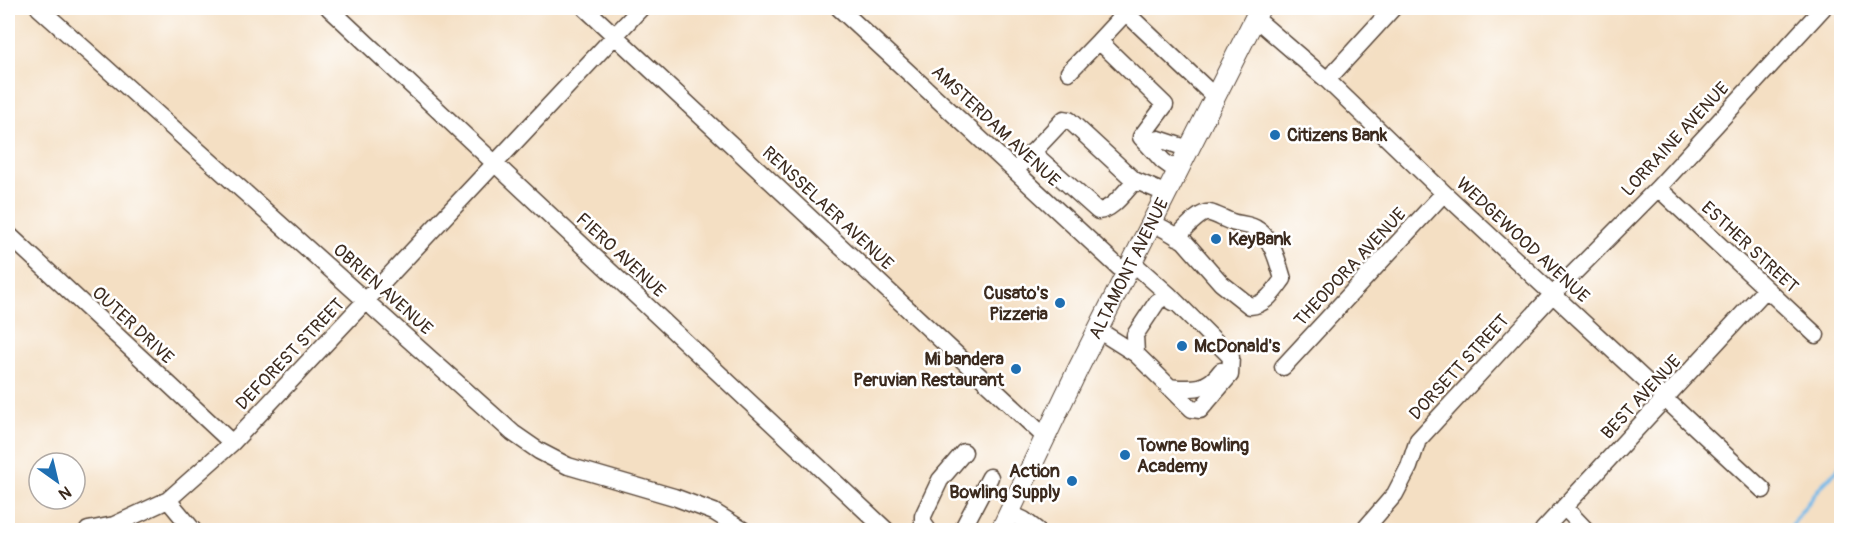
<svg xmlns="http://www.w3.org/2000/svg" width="1849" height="538" font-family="Pangolin,sans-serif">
<rect width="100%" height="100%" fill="#fff"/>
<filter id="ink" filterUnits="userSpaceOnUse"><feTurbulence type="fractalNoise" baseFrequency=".0167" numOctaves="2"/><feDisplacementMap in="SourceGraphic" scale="12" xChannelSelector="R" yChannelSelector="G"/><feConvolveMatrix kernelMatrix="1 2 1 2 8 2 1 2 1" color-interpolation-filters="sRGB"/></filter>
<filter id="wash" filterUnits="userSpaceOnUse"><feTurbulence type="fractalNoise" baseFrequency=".008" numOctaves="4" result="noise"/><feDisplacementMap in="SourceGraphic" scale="24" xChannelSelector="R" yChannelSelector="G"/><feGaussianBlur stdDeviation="1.35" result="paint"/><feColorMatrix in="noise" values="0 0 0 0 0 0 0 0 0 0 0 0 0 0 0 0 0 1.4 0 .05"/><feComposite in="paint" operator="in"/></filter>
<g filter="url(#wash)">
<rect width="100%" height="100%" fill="#f4dfc3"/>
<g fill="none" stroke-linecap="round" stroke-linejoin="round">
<path stroke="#73baea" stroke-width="4" d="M 1790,530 L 1795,520 L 1821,486 L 1842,465"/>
</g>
</g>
<g filter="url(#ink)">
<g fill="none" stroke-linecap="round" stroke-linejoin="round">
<path stroke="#cfbba2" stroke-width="16" stroke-dasharray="16 8" stroke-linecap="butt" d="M 1248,236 L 1257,244"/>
<g stroke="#574537" stroke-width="19">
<path id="minor" d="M 39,8 L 513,433 L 539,451 L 568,466 L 674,497 L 714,512 L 743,530
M 329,8 L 886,530
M 585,8 L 1045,437
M 839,8 L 1126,274
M 1121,8 L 1215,97
M 1255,18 L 1327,80 L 1444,193 L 1763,490
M 1099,41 L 1126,12
M 1069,72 L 1099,41 L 1165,105 L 1141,137 L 1163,161 L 1177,171
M 1327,80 L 1393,8
M 1147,143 L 1159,139 L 1189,149
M 1032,152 L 1098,211 C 1113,210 1125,191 1135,181
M 1015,171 L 1064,119 L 1069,120 L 1134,180 L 1167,194
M 1658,188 L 1816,335
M 1152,223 C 1164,228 1173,234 1184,241 L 1221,283 L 1250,306 C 1266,305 1274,291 1283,279 C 1278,263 1273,240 1258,230 C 1251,224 1240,225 1232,222 C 1226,220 1215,214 1210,213 C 1200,211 1184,230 1177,237
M 8,234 L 232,443
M 1098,330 L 1136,354 L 1192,409 L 1200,410 L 1230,375 L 1231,357 L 1168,294 L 1132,262
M 1136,354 L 1135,335 L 1157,302 L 1168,294 L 1172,302
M 1283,367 L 1444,193
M 1168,387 C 1191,389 1207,391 1221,371
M 168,500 L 193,530
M 1564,507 L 1586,530
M 1009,513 L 1024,520 L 1037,530
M 88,530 L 114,525 L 168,500 L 232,443 L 641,8
M 928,530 L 923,523 L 923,516 L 940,480 L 964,452
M 962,530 L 990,477
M 1364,530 L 1395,494 L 1409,467 L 1418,440 L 1553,294 L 1658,188 L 1823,8
M 1543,530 L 1766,289"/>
</g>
<g stroke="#574537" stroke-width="22">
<g id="major">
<path id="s1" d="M 1001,530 L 1077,371 L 1260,8"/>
</g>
</g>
<use href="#minor" stroke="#fff" stroke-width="16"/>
<use href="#major" stroke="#fff" stroke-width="20"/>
</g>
</g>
<g fill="#1f6fb2" stroke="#fff" stroke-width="2">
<circle cx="1275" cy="135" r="6"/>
<circle cx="1216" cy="239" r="6"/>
<circle cx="1060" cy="303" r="6"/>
<circle cx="1182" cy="346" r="6"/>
<circle cx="1016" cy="369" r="6"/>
<circle cx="1125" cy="455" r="6"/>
<circle cx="1072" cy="481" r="6"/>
</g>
<g text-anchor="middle" stroke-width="5" stroke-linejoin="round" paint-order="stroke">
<g font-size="18" fill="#3b2a1e" stroke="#fff">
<text transform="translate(996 126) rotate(43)" y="6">AMSTERDAM AVENUE</text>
<text transform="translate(1675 139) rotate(-47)" y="6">LORRAINE AVENUE</text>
<text transform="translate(828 208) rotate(43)" y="6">RENSSELAER AVENUE</text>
<text transform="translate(1523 240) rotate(43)" y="6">WEDGEWOOD AVENUE</text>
<text transform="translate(1750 247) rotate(43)" y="6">ESTHER STREET</text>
<text transform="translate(621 255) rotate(43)" y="6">FIERO AVENUE</text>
<text transform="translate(1350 267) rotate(-47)" y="6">THEODORA AVENUE</text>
<text dy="6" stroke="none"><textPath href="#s1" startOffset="291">ALTAMONT AVENUE</textPath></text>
<text transform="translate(383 289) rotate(42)" y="6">OBRIEN AVENUE</text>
<text transform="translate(133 325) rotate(43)" y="6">OUTER DRIVE</text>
<text transform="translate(290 354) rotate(-46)" y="6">DEFOREST STREET</text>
<text transform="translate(1459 367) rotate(-47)" y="6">DORSETT STREET</text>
<text transform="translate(1641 397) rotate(-47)" y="6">BEST AVENUE</text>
</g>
<g font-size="18" font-weight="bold" fill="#3b2a1e" stroke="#fff" text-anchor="start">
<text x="1287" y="141">Citizens Bank</text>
<text x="1228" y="245">KeyBank</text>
<text x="1048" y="299" text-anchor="end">Cusato's<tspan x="1048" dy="21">Pizzeria</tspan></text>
<text x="1194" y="352">McDonald's</text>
<text x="1004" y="365" text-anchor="end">Mi bandera<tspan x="1004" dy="21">Peruvian Restaurant</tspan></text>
<text x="1137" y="451">Towne Bowling<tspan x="1137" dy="21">Academy</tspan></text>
<text x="1060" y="477" text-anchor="end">Action<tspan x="1060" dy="21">Bowling Supply</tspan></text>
</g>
</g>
<rect width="1849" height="538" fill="none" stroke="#fff" stroke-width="30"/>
<g transform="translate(57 481) rotate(146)"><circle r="28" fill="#ffffff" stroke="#b1aaa5" stroke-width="1.5"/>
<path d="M0-4.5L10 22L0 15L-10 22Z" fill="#1f6fb2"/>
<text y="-9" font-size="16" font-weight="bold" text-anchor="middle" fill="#3b2a1e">N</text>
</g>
</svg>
